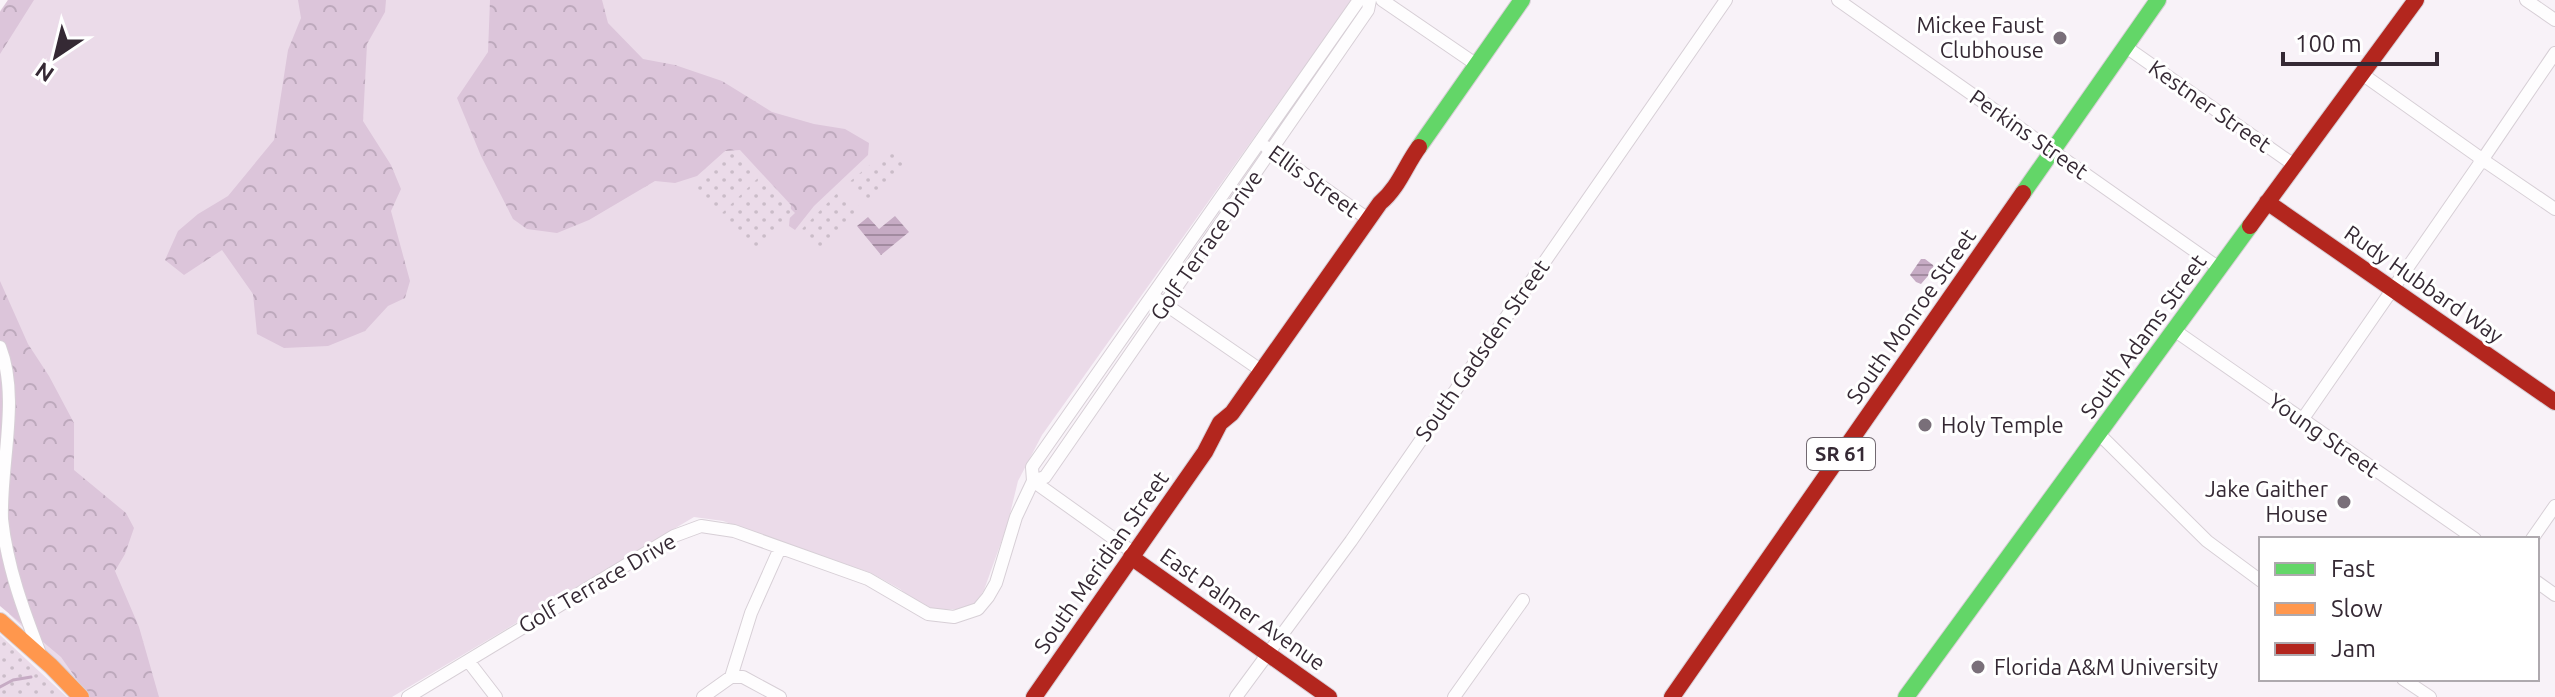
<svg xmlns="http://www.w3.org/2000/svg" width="2555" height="697" font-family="Ubuntu,sans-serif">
<defs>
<pattern id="forest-crowns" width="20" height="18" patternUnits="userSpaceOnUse" patternTransform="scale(2)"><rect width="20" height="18" fill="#dcc5da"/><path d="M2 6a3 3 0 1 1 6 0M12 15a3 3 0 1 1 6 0" fill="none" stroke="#bda9bc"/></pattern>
<pattern id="park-dots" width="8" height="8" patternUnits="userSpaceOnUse" patternTransform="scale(2)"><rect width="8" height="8" fill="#ebdbe9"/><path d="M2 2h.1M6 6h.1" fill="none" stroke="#cabcc8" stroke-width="1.8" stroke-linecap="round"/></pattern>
<pattern id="water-rules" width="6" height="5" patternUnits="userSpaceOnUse" patternTransform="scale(2)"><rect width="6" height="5" fill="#c6abc4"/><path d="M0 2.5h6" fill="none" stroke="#a28ba0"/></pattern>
</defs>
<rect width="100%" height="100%" fill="#f8f2f8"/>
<path fill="#ebdbe9" d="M 8,0 L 1352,0 L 1042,435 L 1018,481 L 1007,526 L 984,590 L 975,604 L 957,609 L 939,610 L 918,604 L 900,589 L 871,573 L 723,521 L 694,517 L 392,697 L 90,697 L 80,684 L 9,614 L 18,525 L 0,332 L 0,11 Z"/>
<path fill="url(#forest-crowns)" d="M 8,0 L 34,0 L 0,54 L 0,12 Z
M 298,0 L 386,0 L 385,12 L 367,44 L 363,121 L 391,165 L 401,189 L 391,211 L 410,281 L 405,298 L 388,306 L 365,331 L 328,346 L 284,348 L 257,334 L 253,294 L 222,250 L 184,275 L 165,260 L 178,231 L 198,214 L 228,196 L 274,140 L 288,50 L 301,18 Z
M 490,0 L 602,0 L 608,23 L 643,59 L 675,65 L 722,81 L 772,112 L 814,124 L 845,129 L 869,143 L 868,155 L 814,206 L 795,230 L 789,226 L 791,205 L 740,150 L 725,151 L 697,176 L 675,183 L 655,181 L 589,220 L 557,233 L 527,229 L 513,219 L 481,156 L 457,98 L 488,52 Z
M 0,281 L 28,344 L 49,376 L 74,423 L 74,470 L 126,513 L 134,528 L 125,554 L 115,571 L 139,627 L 159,697 L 89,697 L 61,657 L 0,606 Z"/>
<path fill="url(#park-dots)" d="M 890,148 L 907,169 L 864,204 L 847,184 Z
M 731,152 L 752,172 L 713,211 L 692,191 Z
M 759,177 L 795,213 L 755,251 L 720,215 Z
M 841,189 L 861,208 L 821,249 L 801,230 Z
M 0,635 L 67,697 L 0,697 Z"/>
<path fill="url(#water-rules)" d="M 895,216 L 909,232 L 881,255 L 857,226 L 868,217 L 879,229 Z
M 1921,259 L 1925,259 L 1933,265 L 1934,269 L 1921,284 L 1916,282 L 1910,275 Z"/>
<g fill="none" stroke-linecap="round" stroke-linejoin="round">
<path stroke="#c6abc4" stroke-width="3" d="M 0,687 L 13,680 L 31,677"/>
<g stroke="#d7cfd6" stroke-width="14">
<path id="street" d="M 1382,0 L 1477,65
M 1838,0 L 2219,268
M 2526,0 L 2555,20
M 2126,47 L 2294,165
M 2362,74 L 2479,157
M 1266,147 L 1368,219
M 2485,156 L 2555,53
M 2479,158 L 2480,163 L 2486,162 L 2555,209
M 1159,300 L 1262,371
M 2174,330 L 2475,539
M 0,347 C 20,398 0,465 2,519 C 7,567 24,612 41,656
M 2302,420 L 2480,163
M 2099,434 L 2207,541 L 2261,581
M 1033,481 L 1045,477 L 1368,10 L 1370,0
M 1033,481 L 1134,553
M 2532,539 L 2555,506
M 2537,582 L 2555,595
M 469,662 L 496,697
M 731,677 L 743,677 L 780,697
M 2403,679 L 2430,697
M 408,697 L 674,536 L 701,526 L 734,531 L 868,579 L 928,614 L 954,617 L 978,609 L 988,597 L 996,583 L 1016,517 L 1033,481 L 1032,467 L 1359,0
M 703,697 L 731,677 L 751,613 L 780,548
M 1236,697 L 1351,541 L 1726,0
M 1454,697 L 1523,600"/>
</g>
<g stroke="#d7cfd6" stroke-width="18">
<path id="fast" d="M 1419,147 L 1522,0
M 2023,193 L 2158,0
M 1906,697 L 2250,226"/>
</g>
<g stroke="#d7cfd6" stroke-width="18">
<path id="slow" d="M 0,621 L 51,666 L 81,697"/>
</g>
<g stroke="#d7cfd6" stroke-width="18">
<path id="jam" d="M 2267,202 L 2555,402
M 2250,226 L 2416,0
M 1131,557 L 1329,697
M 1034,697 L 1205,452 L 1220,423 L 1232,413 L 1380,203 C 1399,187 1405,166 1419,147
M 1672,697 L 2023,193"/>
</g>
<use href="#street" stroke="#fefdfe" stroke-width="12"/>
<use href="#fast" stroke="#63d668" stroke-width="16"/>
<use href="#slow" stroke="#ff974d" stroke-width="16"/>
<use href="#jam" stroke="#b3261e" stroke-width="16"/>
</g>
<g fill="#796f79" stroke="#fff" stroke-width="3">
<circle cx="2060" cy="38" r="8"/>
<circle cx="1925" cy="425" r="8"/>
<circle cx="2344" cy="502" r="8"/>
<circle cx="1978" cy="667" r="8"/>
</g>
<g text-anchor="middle" stroke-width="6" stroke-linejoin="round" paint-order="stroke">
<rect fill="#fff" stroke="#726971" stroke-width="2" x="1807" y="438" width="68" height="32" rx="6"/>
<g font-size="20" font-weight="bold" fill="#352934">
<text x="1841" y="461">SR 61</text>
</g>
<g font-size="22" fill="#352934" stroke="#fff" text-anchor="end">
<text x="2044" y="33">Mickee Faust<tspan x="2044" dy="25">Clubhouse</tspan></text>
<text x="1941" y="433" text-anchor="start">Holy Temple</text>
<text x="2328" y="497">Jake Gaither<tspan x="2328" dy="25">House</tspan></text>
<text x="1994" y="675" text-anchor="start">Florida A&amp;M University</text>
</g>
<g font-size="22" fill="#352934" stroke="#fff">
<text transform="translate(2210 106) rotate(35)" y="8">Kestner Street</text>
<text transform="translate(2029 134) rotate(35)" y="8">Perkins Street</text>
<text transform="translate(1314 181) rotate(36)" y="8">Ellis Street</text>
<text transform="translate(1206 245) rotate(-55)" y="8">Golf Terrace Drive</text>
<text transform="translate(2424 284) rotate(35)" y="8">Rudy Hubbard Way</text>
<text transform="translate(1911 316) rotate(-55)" y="8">South Monroe Street</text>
<text transform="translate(2143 336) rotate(-54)" y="8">South Adams Street</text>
<text transform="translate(1482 350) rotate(-55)" y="8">South Gadsden Street</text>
<text transform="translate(2324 435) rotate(35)" y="8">Young Street</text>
<text transform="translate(1101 562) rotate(-55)" y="8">South Meridian Street</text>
<text transform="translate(597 583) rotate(-30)" y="8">Golf Terrace Drive</text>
<text transform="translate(1243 609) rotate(35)" y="8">East Palmer Avenue</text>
</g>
</g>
<rect x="2259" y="537" width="280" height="144" fill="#ffffff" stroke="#aea9ae" stroke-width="2"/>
<rect x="2275" y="563" width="40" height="12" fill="#63d668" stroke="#aea9ae" stroke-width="2"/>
<text x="2331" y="577" font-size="24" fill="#352934">Fast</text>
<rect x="2275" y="603" width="40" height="12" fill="#ff974d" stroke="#aea9ae" stroke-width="2"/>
<text x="2331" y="617" font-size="24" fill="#352934">Slow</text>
<rect x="2275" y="643" width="40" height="12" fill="#b3261e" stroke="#aea9ae" stroke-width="2"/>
<text x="2331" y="657" font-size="24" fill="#352934">Jam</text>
<g transform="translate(56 56) rotate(215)" stroke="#ffffff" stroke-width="6" paint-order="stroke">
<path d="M0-6L14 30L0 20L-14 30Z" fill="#352934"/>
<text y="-12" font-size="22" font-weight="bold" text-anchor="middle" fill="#352934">N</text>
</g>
<path d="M2283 52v12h154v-12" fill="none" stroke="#352934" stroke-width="4"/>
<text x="2295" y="52" font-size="24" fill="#352934" stroke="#ffffff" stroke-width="6" paint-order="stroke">100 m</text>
</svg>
